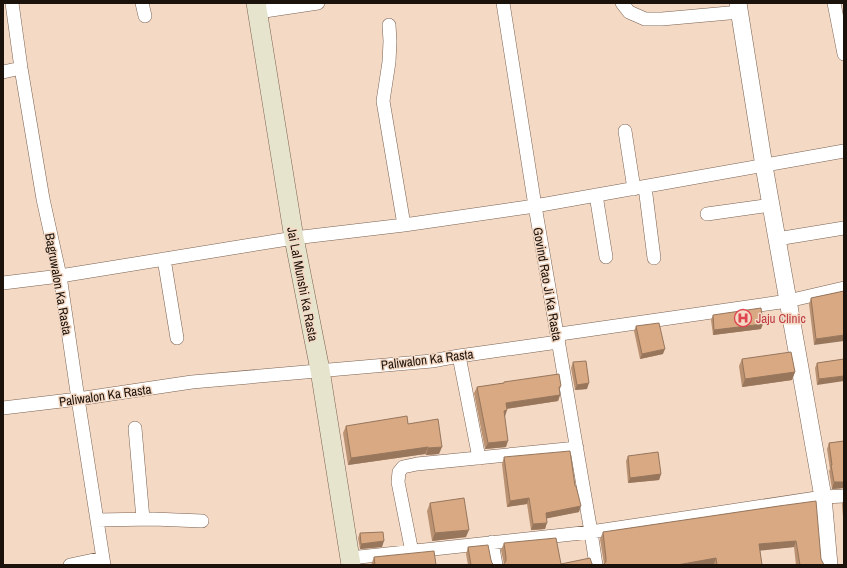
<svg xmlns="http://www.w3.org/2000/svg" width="847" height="568" font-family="'Archivo Narrow',sans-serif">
<rect width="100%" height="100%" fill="#f4d9c5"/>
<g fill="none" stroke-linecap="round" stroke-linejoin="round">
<g stroke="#7a6251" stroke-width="14">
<path id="minor" d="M 12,3 L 21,68 L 43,199 L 60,276 L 78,399 L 104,565
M 142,3 L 145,16
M 503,3 L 535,206 L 591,532 L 596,565
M 622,3 L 629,12 L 645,19 L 662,19 L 740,12
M 834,3 L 844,54
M 258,12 L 318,3
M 389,25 L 390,41 L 389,62 L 383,101 L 404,225
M 3,72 L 21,68
M 625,131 L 634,189
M 645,187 L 654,258
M 596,195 L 606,257
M 707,214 L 771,205
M 777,239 L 844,228
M 164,259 L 177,338
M 3,283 L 60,276 L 294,238 L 404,225 L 535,206 L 844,151
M 459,356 L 479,458
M 3,408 L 78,399 L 192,382 L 432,361 L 459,356 L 558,342 L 560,334 L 788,301 L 844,288
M 135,428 L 143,519
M 97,520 L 153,519 L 202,521
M 492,542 L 496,565
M 412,552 L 398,482 L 399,472 L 403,467 L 417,464 L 577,448
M 350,558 L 591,532 L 823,497 L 844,496
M 70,565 L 103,558"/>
</g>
<g stroke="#7a6251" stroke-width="18">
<path id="tertiary" d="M 738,3 L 764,166 L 823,497 L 829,565"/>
</g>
<g stroke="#7a6251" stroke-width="20">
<path id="secondary" d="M 256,3 L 294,238 L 320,370 L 351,565"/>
</g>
<use href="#minor" stroke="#fff" stroke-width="13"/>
<use href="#tertiary" stroke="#fff" stroke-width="17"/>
<use href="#secondary" stroke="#e6e4cc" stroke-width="19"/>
</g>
<path fill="#ba9171" d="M 844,291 L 814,345 L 809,304 L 811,298 Z
M 713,315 L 761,329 L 713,335 L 711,320 Z
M 636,326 L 663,354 L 640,359 L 634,331 Z
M 742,359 L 795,372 L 792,380 L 742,387 L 739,366 Z
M 844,359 L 817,385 L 815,368 L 817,363 Z
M 573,362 L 587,389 L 575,390 L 571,368 Z
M 504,382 L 561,386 L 559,392 L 560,395 L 558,401 L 507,409 L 505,416 L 506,447 L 485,449 L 474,393 L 477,387 L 504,383 Z
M 408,424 L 439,454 L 426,455 L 425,454 L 348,465 L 343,433 L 346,426 Z
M 844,441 L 844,488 L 832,489 L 829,471 L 830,469 L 827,449 L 829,443 Z
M 628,456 L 661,474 L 659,480 L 628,483 L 626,461 Z
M 504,457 L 575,486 L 579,512 L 547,518 L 545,529 L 531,530 L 527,504 L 507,507 L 502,464 Z
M 844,498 L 844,517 L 843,517 L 842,504 Z
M 430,503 L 466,537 L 432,541 L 427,511 Z
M 779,506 L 821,559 L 824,565 L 796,565 L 794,547 L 760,550 L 762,565 L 604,564 L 600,539 L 603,532 Z
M 360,533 L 382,547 L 360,549 L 358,538 Z
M 504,543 L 561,564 L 592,564 L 504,564 L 501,550 Z
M 468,547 L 491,560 L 492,563 L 494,565 L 468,565 L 466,554 Z
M 374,557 L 436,565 L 371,565 Z"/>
<path fill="#97765c" d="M 763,324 L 761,329 L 713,335 L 714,330 Z
M 844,335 L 844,341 L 814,345 L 816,339 Z
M 665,349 L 663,354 L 640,359 L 642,354 Z
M 795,372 L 792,380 L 742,387 L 745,379 Z
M 844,376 L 844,381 L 817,385 L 819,379 Z
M 589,383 L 587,389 L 575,390 L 577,385 Z
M 560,395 L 558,401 L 504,409 L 506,403 Z
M 507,410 L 505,416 L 504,411 Z
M 508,441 L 506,447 L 485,449 L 488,443 Z
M 428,447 L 425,454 L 348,465 L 351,458 Z
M 442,447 L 439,454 L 426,455 L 428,448 Z
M 661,474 L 659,480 L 628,483 L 630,478 Z
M 834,482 L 844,482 L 844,488 L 832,489 Z
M 529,498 L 527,504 L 507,507 L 510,501 Z
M 581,506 L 579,512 L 544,519 L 546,513 Z
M 547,523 L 545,529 L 531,530 L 533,524 Z
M 469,530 L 466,537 L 432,541 L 435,533 Z
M 384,541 L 382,547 L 360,549 L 361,544 Z
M 796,541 L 794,547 L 757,551 L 759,544 Z
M 716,558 L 714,564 L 710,565 L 677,565 Z"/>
<path fill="#d8a983" stroke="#97765c" d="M 844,291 L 844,335 L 816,339 L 811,298 Z
M 761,308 L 763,324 L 714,330 L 713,315 Z
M 659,323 L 665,349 L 642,354 L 636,326 Z
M 791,352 L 795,372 L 745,379 L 742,359 Z
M 844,359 L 844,376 L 819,379 L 817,363 Z
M 586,361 L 589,383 L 577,385 L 573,362 Z
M 559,374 L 561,386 L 559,387 L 560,395 L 506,403 L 507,410 L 504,411 L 508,441 L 488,443 L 477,387 L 504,383 L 504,382 Z
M 407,416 L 408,424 L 438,419 L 442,447 L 428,448 L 428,447 L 351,458 L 346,426 Z
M 844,441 L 844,482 L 834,482 L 831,465 L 832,465 L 829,443 Z
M 570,451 L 575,486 L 576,486 L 581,506 L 546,513 L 547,523 L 533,524 L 529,498 L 510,501 L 504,457 Z
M 658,452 L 661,474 L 630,478 L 628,456 Z
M 464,498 L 469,530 L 435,533 L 430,503 Z
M 816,501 L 821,559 L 824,565 L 800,565 L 796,541 L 759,544 L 762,565 L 717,565 L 716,558 L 677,565 L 602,565 L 604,564 L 606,562 L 606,558 L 603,532 L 779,506 Z
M 383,532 L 384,541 L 361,544 L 360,533 Z
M 556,538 L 561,564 L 590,558 L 592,564 L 594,565 L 503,565 L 506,561 L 506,557 L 504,543 Z
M 488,545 L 491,560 L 492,563 L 494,565 L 471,565 L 468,547 Z
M 434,551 L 436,565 L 375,565 L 374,557 Z"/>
<defs>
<g id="hospital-ring" transform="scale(0.9)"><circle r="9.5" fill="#f4d9c5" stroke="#e0444e" stroke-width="1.5"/><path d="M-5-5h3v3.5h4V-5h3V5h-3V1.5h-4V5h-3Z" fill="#e0444e"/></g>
</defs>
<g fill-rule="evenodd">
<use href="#hospital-ring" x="743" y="318"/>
</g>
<g text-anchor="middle" stroke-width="3" stroke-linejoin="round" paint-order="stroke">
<g font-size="13" fill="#1b120b" stroke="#f4d9c5">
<text transform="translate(59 284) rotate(80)" y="5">Bagruwalon Ka Rasta</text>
<text transform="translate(303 284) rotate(79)" y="5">Jai Lal Munshi Ka Rasta</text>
<text transform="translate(548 284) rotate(80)" y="5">Govind Rao Ji Ka Rasta</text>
<text transform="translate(427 359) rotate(-7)" y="5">Paliwalon Ka Rasta</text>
<text transform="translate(105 395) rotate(-8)" y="5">Paliwalon Ka Rasta</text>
</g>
<g font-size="13" fill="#be3a42" stroke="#f4d9c5" text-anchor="start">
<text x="756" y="323">Jaju Clinic</text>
</g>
</g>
<rect width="847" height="568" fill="none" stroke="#1b120b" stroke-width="8"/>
</svg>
